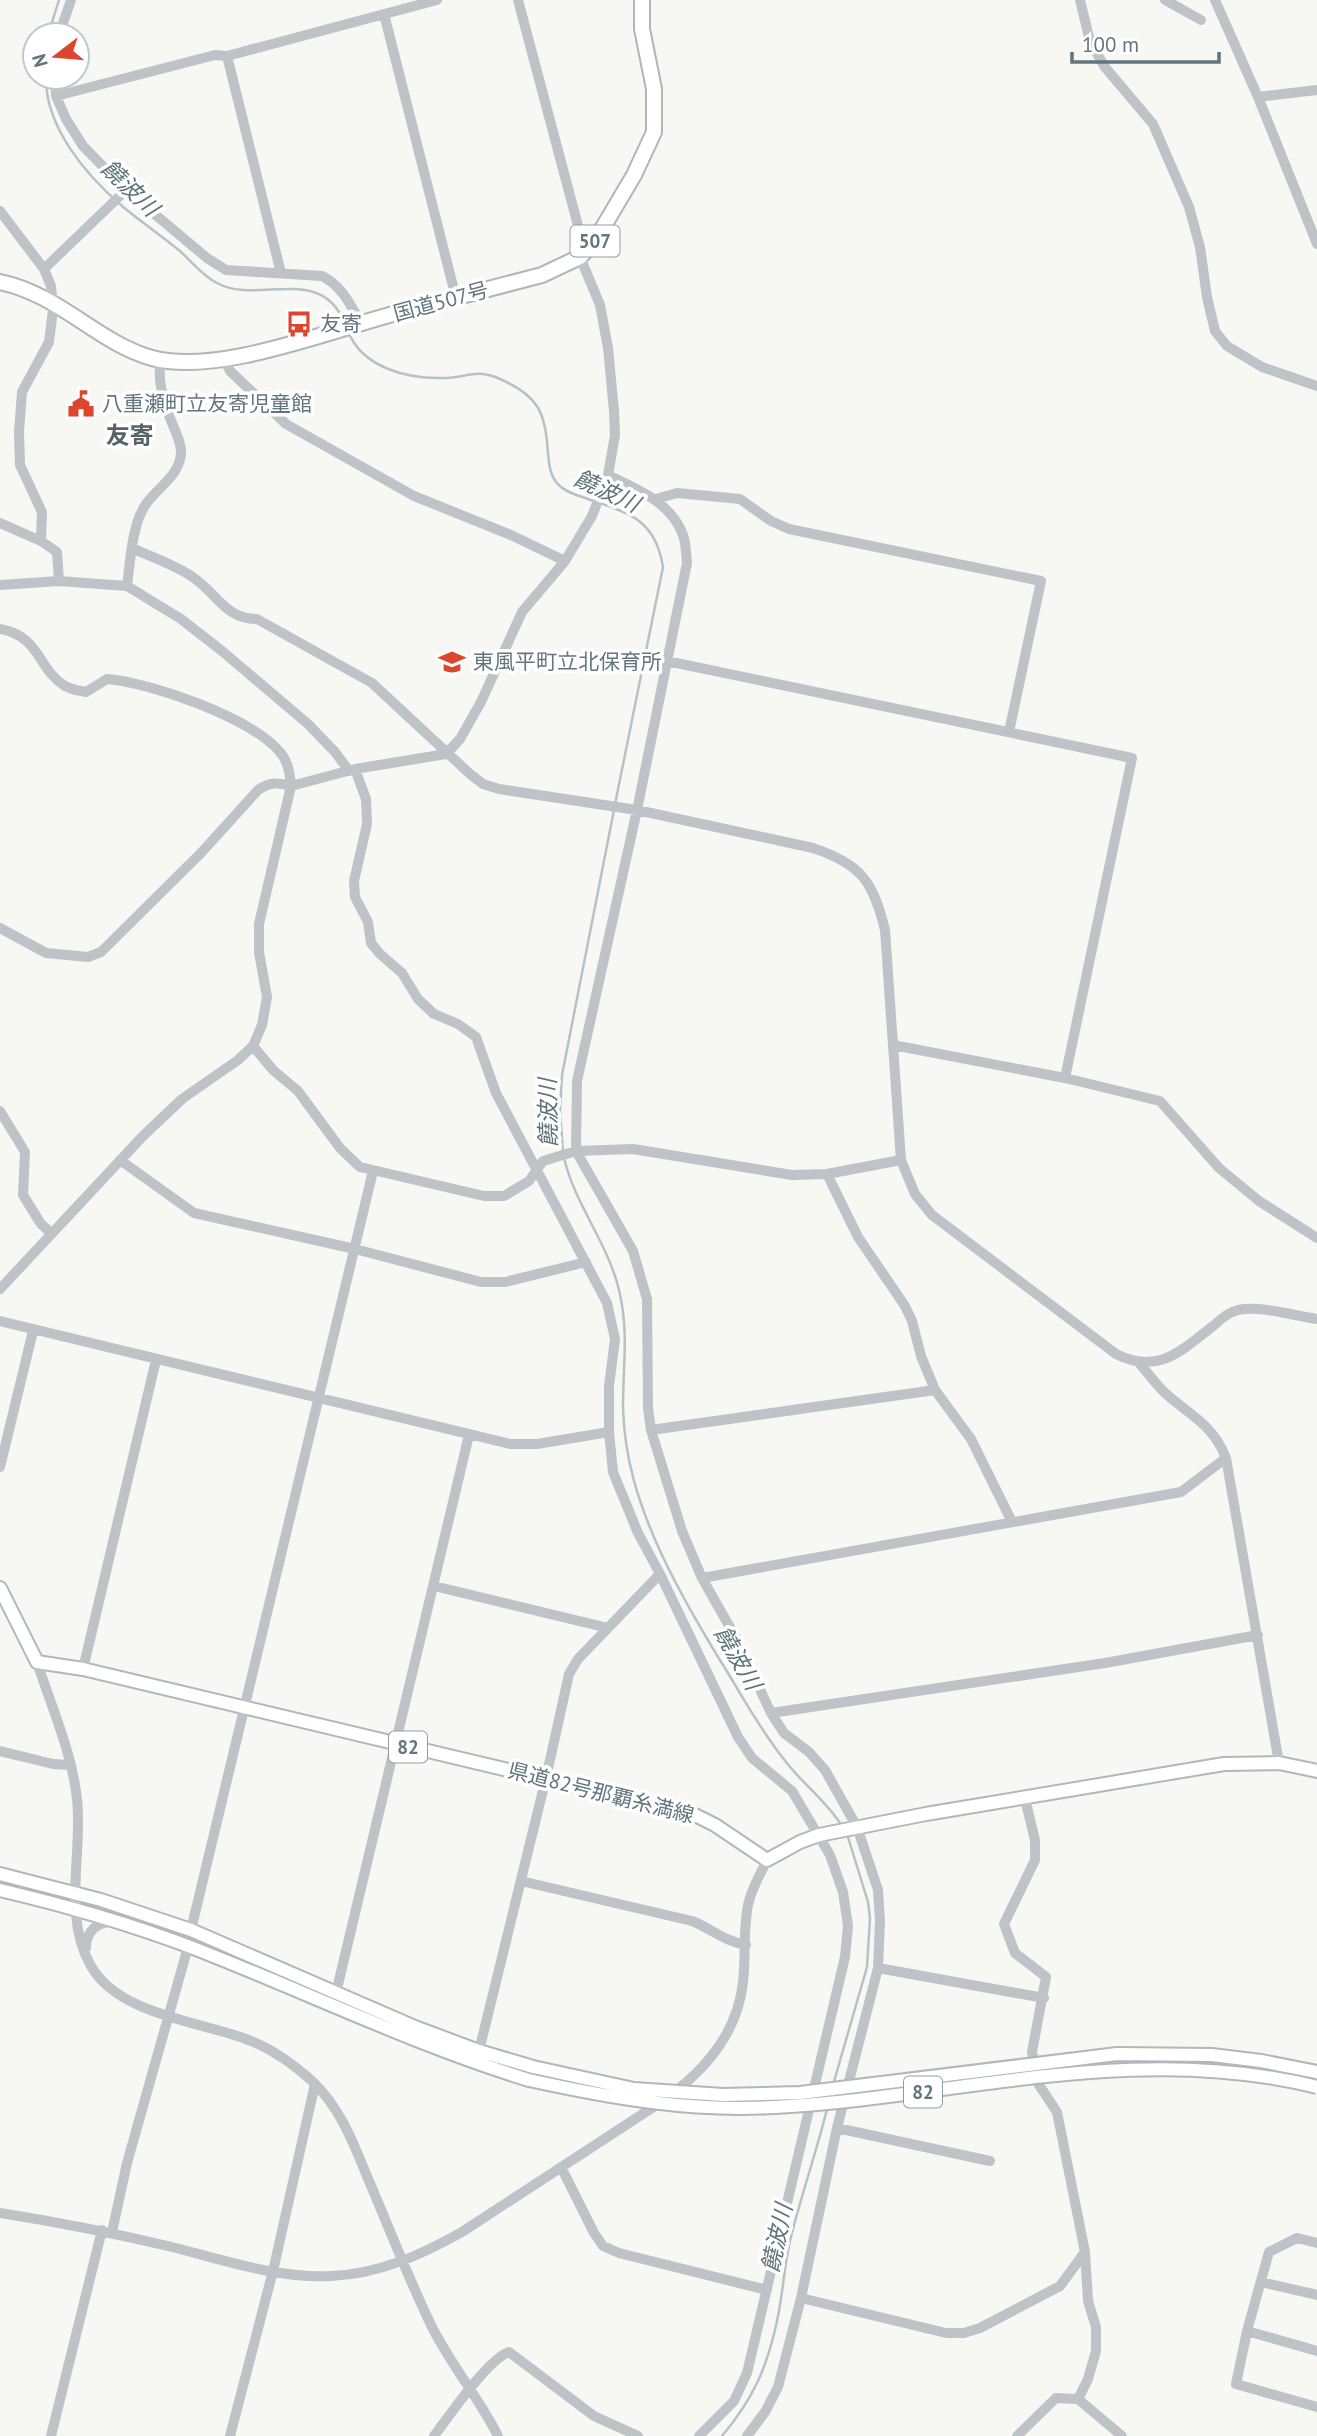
<svg xmlns="http://www.w3.org/2000/svg" width="1317" height="2436" font-family="'PT Sans','Noto Sans JP',sans-serif">
<rect width="100%" height="100%" fill="#f7f7f4"/>
<g fill="none" stroke-linecap="round" stroke-linejoin="round">
<path stroke="#b5c3c6" stroke-width="2.5" d="M 48,35 L 59,0
M 46,77 C 45,127 86,175 122,206 C 141,222 162,236 181,252 C 192,262 203,276 217,283 C 257,305 321,264 344,322
M 348,331 C 362,368 408,379 443,378 C 467,378 475,368 500,379 C 539,396 545,412 548,453 C 549,464 550,475 557,483 C 563,491 576,495 585,498 C 627,513 655,517 663,567 L 615,804
M 563,1152 L 560,1111 L 562,1075 L 614,810
M 564,1158 C 575,1205 608,1243 619,1290 C 629,1331 623,1365 623,1406 C 624,1459 639,1505 661,1553 C 681,1596 706,1638 731,1678 C 747,1705 763,1733 783,1758 C 801,1783 825,1799 842,1826
M 833,2085 L 867,1967 L 870,1918 L 868,1902 L 847,1834
M 722,2436 C 753,2399 767,2368 777,2321 C 783,2294 784,2267 790,2241 C 801,2195 817,2151 828,2105"/>
<g stroke="#b1b7ba" stroke-width="16">
<path id="major" d="M 0,1588 L 37,1662 L 83,1669 L 693,1814 L 715,1825 L 767,1860 L 800,1842 L 819,1835 L 926,1814 L 1224,1764 L 1279,1763 L 1317,1771
M 0,1874 L 101,1900 L 191,1930 L 415,2027 L 479,2051 L 533,2067
M 0,1890 C 64,1905 127,1923 188,1946 C 302,1990 412,2044 529,2080"/>
</g>
<g stroke="#b1b6b9" stroke-width="18">
<path id="highway" d="M 0,282 C 59,294 98,343 152,358 C 217,376 331,330 397,313 C 445,300 493,288 542,275 L 580,257 L 595,241 L 634,175 L 654,132 L 654,89 L 642,29 L 642,0"/>
</g>
<path stroke="#bdc3c6" stroke-width="10" d="M 518,0 L 585,252
M 1080,0 L 1090,41 L 1104,66 L 1153,124 L 1189,207 L 1200,247 L 1207,297 L 1215,331 L 1227,346 L 1262,367 L 1317,386
M 1165,0 L 1201,20
M 1215,0 L 1258,97 L 1317,244
M 384,14 L 456,298
M 59,35 L 71,0
M 227,56 L 281,273
M 55,77 L 56,96 L 66,119 L 83,146 L 126,190 L 207,258 L 226,270 L 322,276 C 342,286 350,304 361,323
M 56,96 L 215,55 L 227,56 L 437,0
M 1258,97 L 1317,90
M 0,211 L 44,269 L 51,286 L 53,310 L 49,342 L 22,392 L 19,432 L 20,465 L 42,512 L 41,541
M 44,269 L 126,190
M 224,359 L 230,371 L 286,424 L 414,496 L 511,535 L 565,561
M 608,475 C 637,489 671,502 683,535 C 686,543 686,554 687,563 L 637,810 L 577,1081 L 576,1151 L 633,1251 L 647,1299 L 648,1408 L 651,1430 L 682,1531 L 702,1578 L 736,1638 L 771,1713 L 784,1733 L 809,1752 L 825,1770 L 857,1827 L 878,1890 L 880,1921 L 878,1968 L 837,2128 L 801,2298 L 946,2333 L 964,2333 L 980,2328 L 1060,2286 L 1085,2252
M 656,499 L 677,493 L 740,499 L 771,521 L 789,529 L 1041,581 L 1009,732
M 0,523 L 41,541 L 57,552 L 59,581
M 132,548 C 151,557 173,564 191,576 C 217,592 224,619 257,619 L 372,683 L 470,774 L 483,784 L 499,789 L 637,810 L 813,848 C 861,864 873,881 885,930 L 901,1160 L 915,1194 L 932,1215 L 1116,1354 C 1158,1375 1181,1351 1213,1326 C 1219,1321 1227,1313 1235,1311 C 1256,1304 1295,1316 1317,1319
M 0,585 L 59,581 L 127,586 L 181,619 L 222,651 L 308,724 L 335,752 L 349,771
M 127,586 C 130,563 132,527 144,507 C 155,489 179,477 181,454 C 182,443 174,429 170,418 C 163,402 157,377 161,360
M 0,629 C 42,637 36,668 65,686 C 71,689 79,691 86,692 L 107,679 C 152,683 249,717 279,751 C 288,760 290,773 291,786 C 277,782 270,782 258,790 L 201,853 L 101,952 L 88,957 L 46,953 L 0,928
M 667,661 L 1132,758 L 1065,1078
M 355,769 L 366,799 L 367,824 L 354,881 L 355,897 L 368,922 L 371,943 L 380,954 L 402,973 L 418,999 L 434,1014 L 458,1024 L 476,1037 L 496,1093 L 607,1303 L 615,1339 L 609,1386 L 609,1432 L 613,1472 L 638,1533 L 660,1574 L 738,1737 L 752,1758 L 792,1791 L 830,1855 L 843,1892 L 848,1926 L 845,1957 L 747,2373 L 734,2401 L 699,2436
M 893,1045 L 1065,1078 L 1160,1101 L 1219,1168 L 1259,1201 L 1317,1238
M 253,1046 L 273,1070 L 298,1091 L 340,1148 L 360,1167 L 484,1196 L 504,1196 L 529,1181 L 543,1161 L 576,1151 L 633,1149 L 792,1175 L 827,1174 L 901,1160
M 0,1111 L 25,1152 L 23,1195 L 41,1224 L 51,1233
M 120,1160 L 194,1213 L 355,1249 L 481,1282 L 505,1282 L 586,1262
M 827,1174 L 858,1237 L 905,1306 L 912,1321 L 921,1356 L 935,1390 L 971,1439 L 1012,1522
M 0,1289 L 143,1136 L 182,1099 L 238,1060 L 253,1046 L 262,1025 L 267,997 L 259,952 L 259,924 L 291,786 L 355,769 L 446,754 L 460,739 L 481,702 L 522,612 L 565,561 L 592,516 L 608,475 L 615,435 L 614,411 L 608,348 L 600,305 L 580,257
M 0,1321 L 510,1444 L 537,1444 L 609,1432
M 1139,1363 C 1147,1372 1155,1383 1164,1392 C 1189,1415 1213,1424 1226,1458 L 1279,1763
M 651,1430 L 935,1390
M 0,1467 L 33,1331
M 702,1578 L 1181,1492 L 1226,1458
M 434,1586 L 608,1628
M 37,1662 C 51,1706 72,1752 77,1799 C 83,1852 62,1917 91,1966 C 118,2014 197,2021 246,2039 C 271,2048 292,2063 312,2081 C 341,2108 354,2145 369,2181 C 390,2230 409,2280 432,2327 C 451,2365 479,2398 498,2436
M 83,1669 L 156,1360
M 771,1713 L 1105,1663 L 1258,1635
M 0,1751 L 53,1764 L 70,1765
M 1025,1799 L 1035,1840 L 1035,1860 L 1004,1924 L 1015,1953 L 1046,1977 L 1032,2052 L 1039,2085 L 1057,2112 L 1085,2252 L 1088,2301 L 1096,2327 L 1096,2351 L 1088,2379 L 1078,2399
M 521,1881 L 692,1921 C 712,1929 724,1941 746,1945
M 191,1930 L 373,1171
M 86,1948 C 86,1930 98,1922 115,1921
M 878,1968 L 1044,1998
M 336,1993 L 469,1435
M 479,2051 L 546,1778 L 569,1674 L 578,1659 L 660,1574
M 673,2093 C 710,2065 738,2030 743,1982 C 746,1957 743,1930 748,1905 C 751,1889 760,1875 767,1860
M 837,2128 L 990,2161
M 562,2169 L 594,2233 L 603,2246 L 619,2253 L 767,2290
M 0,2213 C 57,2222 112,2233 168,2246 C 221,2259 277,2279 331,2276 C 379,2274 421,2255 462,2232 L 661,2102
M 112,2232 L 127,2163 L 188,1947
M 1317,2243 L 1297,2238 L 1269,2252 L 1247,2331 L 1236,2384 L 1317,2407
M 1261,2282 L 1317,2295
M 1247,2331 L 1317,2351
M 51,2436 L 102,2230
M 230,2436 L 273,2271 L 315,2084
M 434,2436 C 449,2416 488,2359 509,2352 L 594,2416 L 638,2436
M 747,2436 L 765,2412 L 778,2387 L 801,2298
M 1017,2436 L 1056,2398 L 1078,2399 L 1122,2436"/>
<use href="#major" stroke="#fff" stroke-width="12"/>
<use href="#highway" stroke="#fff" stroke-width="14"/>
<g stroke="#b1b7ba" stroke-width="16" stroke-linecap="butt">
<path id="major-bridge" d="M 533,2067 L 634,2089 L 723,2095 L 800,2093 L 1117,2054 L 1212,2055 L 1261,2061 L 1317,2072
M 529,2080 C 611,2098 691,2112 775,2107 C 959,2097 1133,2041 1317,2087"/>
</g>
<use href="#major-bridge" stroke="#fff" stroke-width="12"/>
</g>
<defs>
<g id="bus-bare" transform="scale(2.1)"><path d="M-5-6H5V4H4V6H2V4H-2V6H-4V4H-5ZM-3.5-4V0h7V-4ZM-3.5 1.2v1.5H-2V1.2ZM2 1.2v1.5H3.5V1.2Z" fill="#dc452e" stroke="#fff" stroke-width="2.5" paint-order="stroke"/></g>
<g id="civic-bare" transform="scale(2.1)"><path d="M-.6-6.5H3V-4.5H.6V-3L4-1V1h2V6H-6V1h2V-1L-.6-3ZM-1.2 2.5V6h2.4V2.5Z" fill="#dc452e" stroke="#fff" stroke-width="2.5" paint-order="stroke"/></g>
<g id="school-bare" transform="scale(2.1)"><path d="M0-5L7-2L0 1L-7-2ZM-4 1L0 2.5L4 1V4Q0 6-4 4Z" fill="#dc452e" stroke="#fff" stroke-width="2.5" paint-order="stroke"/></g>
</defs>
<g fill-rule="evenodd">
<use href="#bus-bare" x="299" y="324"/>
<use href="#civic-bare" x="81" y="404"/>
<use href="#school-bare" x="452" y="662"/>
</g>
<g text-anchor="middle" stroke-width="7" stroke-linejoin="round" paint-order="stroke">
<g fill="#fff" stroke="#929ea5" stroke-width="2">
<rect x="570.5" y="225.5" width="49" height="31" rx="5"/>
<rect x="389" y="1731.5" width="38" height="31" rx="5"/>
<rect x="904" y="2076.5" width="38" height="31" rx="5"/>
</g>
<g font-size="19" font-weight="bold" fill="#63757e">
<text x="595" y="248">507</text>
<text x="408" y="1754">82</text>
<text x="923" y="2099">82</text>
</g>
<g font-size="21" fill="#63757e" stroke="#fff">
<text transform="translate(441 302) rotate(-15)" y="7">国道507号</text>
<text transform="translate(601 1793) rotate(14)" y="7">県道82号那覇糸満線</text>
</g>
<g font-size="21" fill="#63757e" stroke="#fff" text-anchor="start">
<text x="320" y="331">友寄</text>
<text x="102" y="411">八重瀬町立友寄児童館</text>
<text x="473" y="669">東風平町立北保育所</text>
</g>
<g font-size="23" font-style="italic" fill="#5e7478" stroke="#fff">
<text transform="translate(130 188) rotate(44)" y="8">饒波川</text>
<text transform="translate(607 491) rotate(25)" y="8">饒波川</text>
<text transform="translate(548 1113) rotate(-91)" y="8">饒波川</text>
<text transform="translate(738 1658) rotate(60)" y="8">饒波川</text>
<text transform="translate(777 2238) rotate(-78)" y="8">饒波川</text>
</g>
<g font-size="24" font-weight="bold" fill="#556269" stroke="#fff">
<text x="130" y="444">友寄</text>
</g>
</g>
<g transform="translate(56 56) rotate(254)"><circle r="33" fill="#ffffff" stroke="#c1c8cb" stroke-width="2"/>
<path d="M0-5L12 26L0 18L-12 26Z" fill="#dc452e"/>
<text y="-10" font-size="19" font-weight="bold" text-anchor="middle" fill="#63757e">N</text>
</g>
<path d="M1072 52v10h147v-10" fill="none" stroke="#63757e" stroke-width="3.5"/>
<text x="1082" y="52" font-size="21" fill="#63757e" stroke="#ffffff" stroke-width="5" paint-order="stroke">100 m</text>
</svg>
